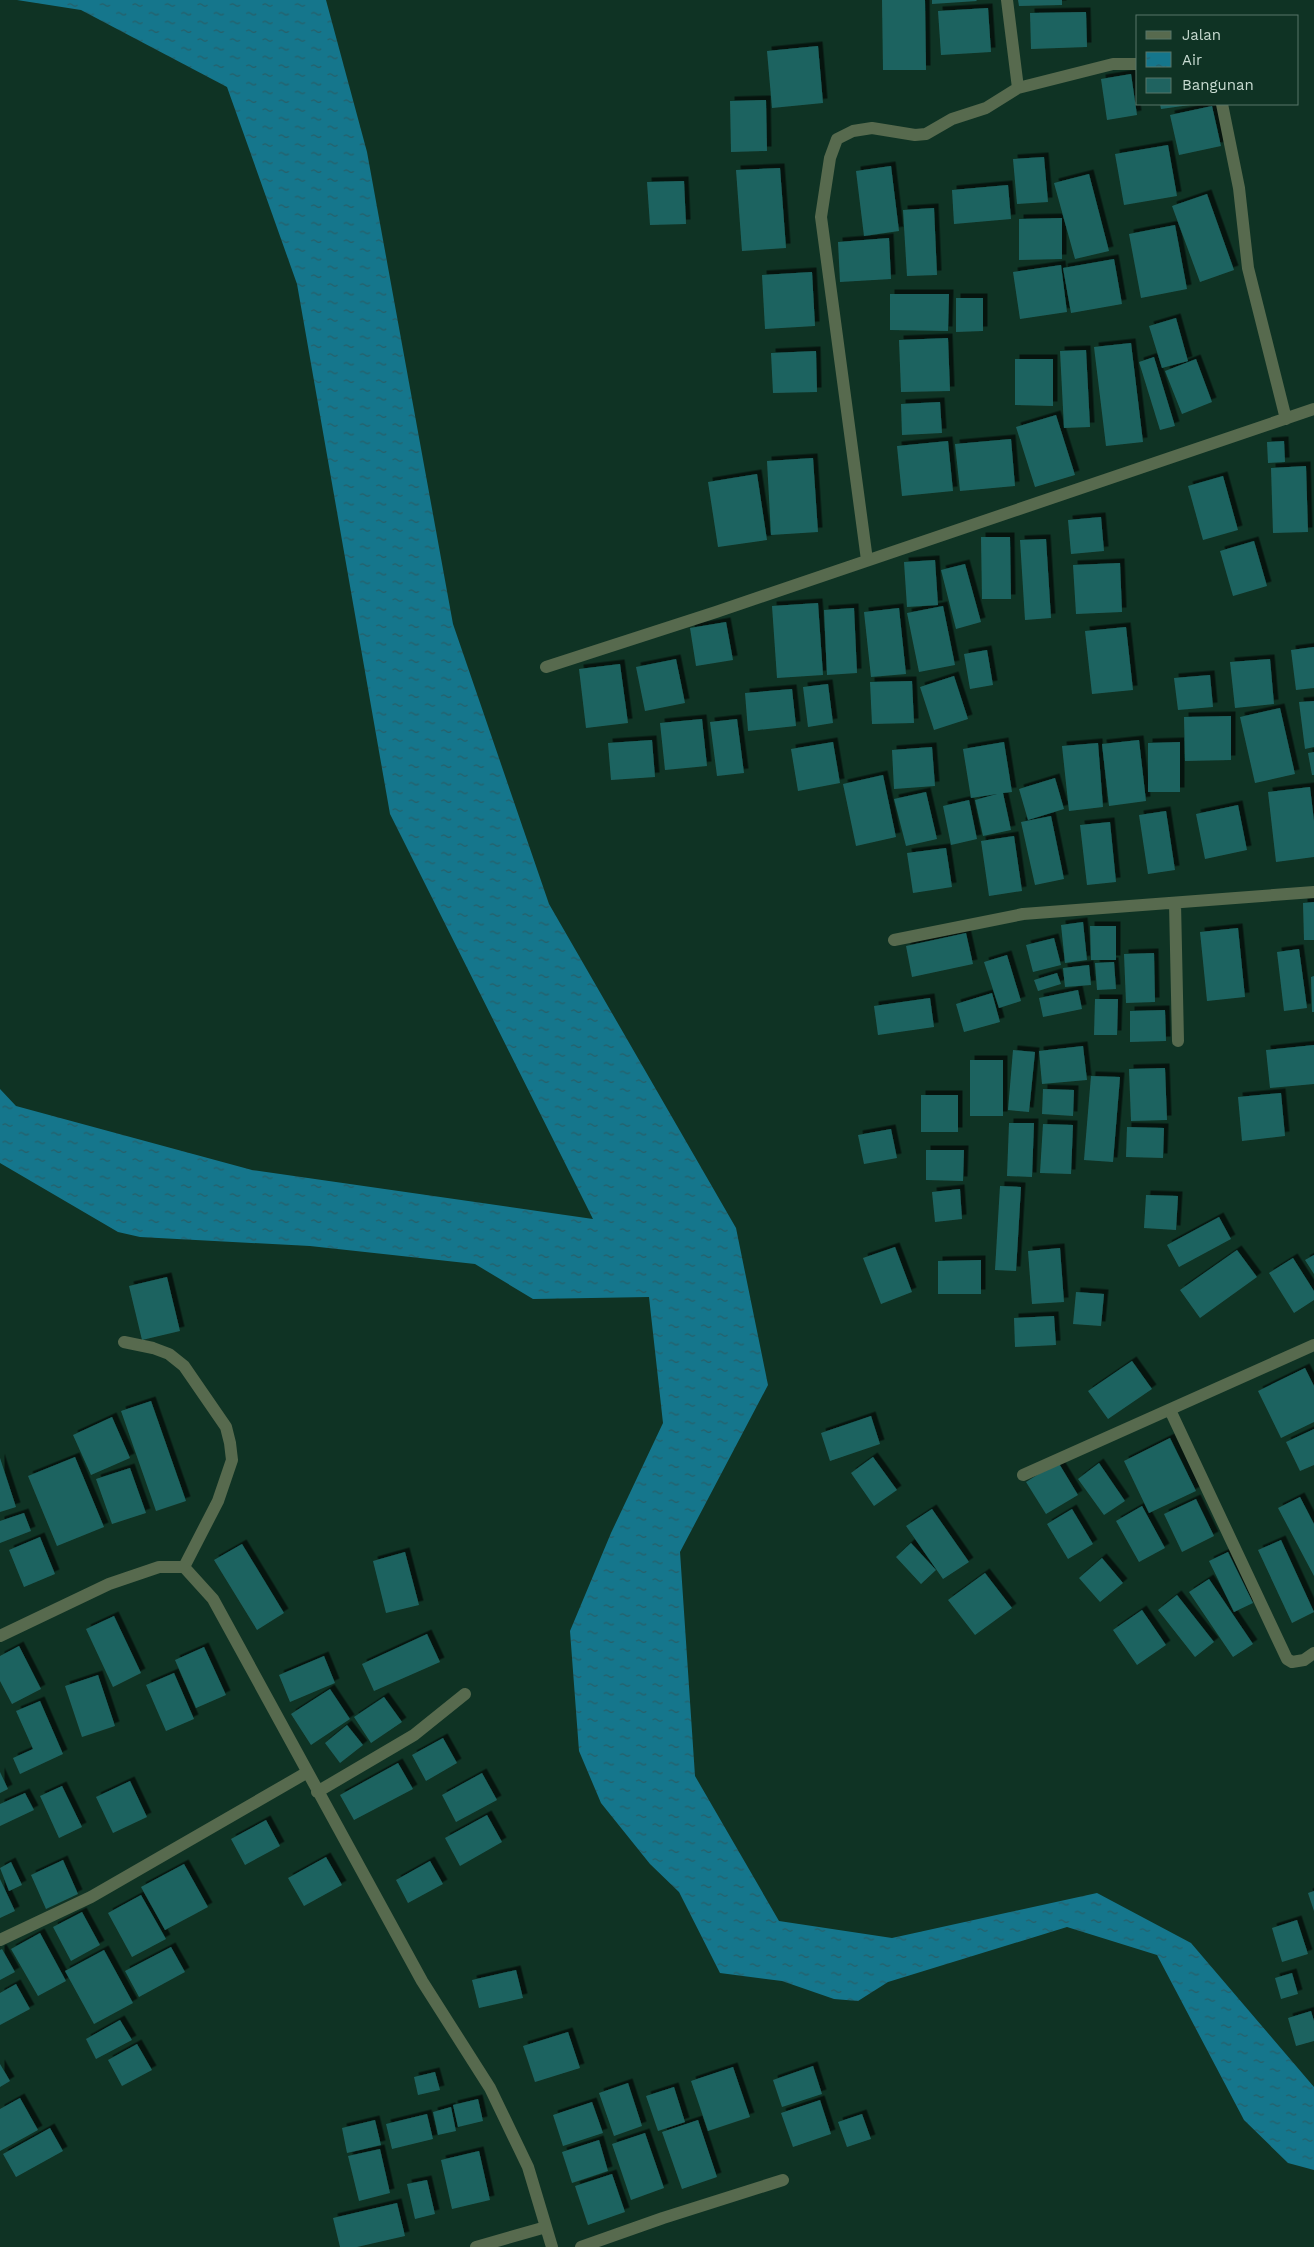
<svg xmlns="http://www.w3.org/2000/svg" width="1314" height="2247" font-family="'Work Sans',sans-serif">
<defs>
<pattern id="water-ripples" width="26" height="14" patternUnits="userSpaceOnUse" patternTransform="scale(1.25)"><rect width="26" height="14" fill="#15768c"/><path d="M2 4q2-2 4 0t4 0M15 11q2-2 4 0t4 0" fill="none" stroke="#275f69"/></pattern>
<filter id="shadow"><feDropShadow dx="4.5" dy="-4.5" stdDeviation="0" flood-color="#0009"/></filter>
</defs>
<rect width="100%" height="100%" fill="#0f3324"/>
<path fill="url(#water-ripples)" d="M 17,0 L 326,0 L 367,152 L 453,624 L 549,904 L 736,1228 L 768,1385 L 680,1552 L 695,1776 L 779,1921 L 892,1938 L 1097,1893 L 1191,1943 L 1314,2087 L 1314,2170 L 1288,2163 L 1244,2120 L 1157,1955 L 1067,1927 L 888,1982 L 858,2001 L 834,1999 L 782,1981 L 720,1973 L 679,1892 L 650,1864 L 601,1803 L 579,1751 L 570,1631 L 611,1533 L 663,1423 L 649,1297 L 533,1299 L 475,1264 L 310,1246 L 140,1237 L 118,1232 L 0,1163 L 0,1089 L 16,1106 L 252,1170 L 593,1219 L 390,814 L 297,284 L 227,87 L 81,10 Z"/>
<path fill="#1f6360" filter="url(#shadow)" d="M 882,0 L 925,0 L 926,70 L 883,70 Z
M 932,0 L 976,0 L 977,1 L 932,4 Z
M 1018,0 L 1062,0 L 1062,5 L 1019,6 Z
M 988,8 L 991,52 L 941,55 L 938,11 Z
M 1086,12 L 1087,47 L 1031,49 L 1030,13 Z
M 818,46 L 823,103 L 772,108 L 767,51 Z
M 1131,74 L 1137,115 L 1107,120 L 1101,79 Z
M 766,100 L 767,151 L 731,152 L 730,101 Z
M 1160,104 L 1190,104 L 1190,105 L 1161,109 Z
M 1212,106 L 1221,146 L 1179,155 L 1170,115 Z
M 1168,145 L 1177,196 L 1124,205 L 1115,154 Z
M 1044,157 L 1048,202 L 1017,204 L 1013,159 Z
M 891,166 L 899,231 L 864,236 L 856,171 Z
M 780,168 L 786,248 L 742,251 L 736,170 Z
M 1089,174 L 1109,251 L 1075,259 L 1054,183 Z
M 684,181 L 686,224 L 650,225 L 647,182 Z
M 1008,185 L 1011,219 L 954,224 L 952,190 Z
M 1207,194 L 1234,270 L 1200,282 L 1172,206 Z
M 934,208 L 937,275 L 907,276 L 903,210 Z
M 1062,218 L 1062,259 L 1019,260 L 1019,219 Z
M 1175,225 L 1187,289 L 1141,298 L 1129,234 Z
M 889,238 L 891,279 L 840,282 L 838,242 Z
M 1114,259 L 1122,304 L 1071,313 L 1063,268 Z
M 1061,265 L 1067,312 L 1020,319 L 1013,272 Z
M 812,272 L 815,326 L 765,329 L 762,275 Z
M 890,294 L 949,294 L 948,331 L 890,330 Z
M 956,298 L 983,298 L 983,331 L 956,332 Z
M 1176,318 L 1188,361 L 1162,368 L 1149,326 Z
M 948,338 L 950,391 L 901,392 L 899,340 Z
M 1131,343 L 1143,442 L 1106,446 L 1094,347 Z
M 1086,350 L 1090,427 L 1064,428 L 1060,351 Z
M 816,351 L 817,392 L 773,393 L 771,353 Z
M 1154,357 L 1175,426 L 1160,430 L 1139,362 Z
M 1015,359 L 1053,359 L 1053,406 L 1015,405 Z
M 1196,359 L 1212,402 L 1182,414 L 1165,371 Z
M 940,402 L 942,433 L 902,435 L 901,404 Z
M 1056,415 L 1075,475 L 1035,487 L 1016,427 Z
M 1011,439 L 1015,486 L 960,491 L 955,444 Z
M 948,441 L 953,491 L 902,496 L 897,446 Z
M 1284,441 L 1285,462 L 1268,463 L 1267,442 Z
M 813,458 L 818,532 L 771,535 L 767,461 Z
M 1306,466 L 1308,532 L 1273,533 L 1271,468 Z
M 757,474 L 767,540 L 718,547 L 708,482 Z
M 1223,476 L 1238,530 L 1203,540 L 1188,486 Z
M 1101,517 L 1104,551 L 1071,554 L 1068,520 Z
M 981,537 L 1010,537 L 1011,599 L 982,599 Z
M 1046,539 L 1051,618 L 1025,620 L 1020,540 Z
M 1254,541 L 1267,586 L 1233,596 L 1220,551 Z
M 935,560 L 938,605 L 907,607 L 904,562 Z
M 1120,563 L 1122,612 L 1076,614 L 1073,565 Z
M 965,564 L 981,622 L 956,629 L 941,570 Z
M 818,603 L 823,675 L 777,678 L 772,606 Z
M 943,606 L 955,665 L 919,672 L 907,613 Z
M 854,608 L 857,673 L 827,675 L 824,610 Z
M 899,608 L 906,674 L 871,677 L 864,612 Z
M 726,622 L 733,660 L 696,666 L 690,628 Z
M 1126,627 L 1133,690 L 1092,694 L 1085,631 Z
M 1314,647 L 1314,688 L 1296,690 L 1291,650 Z
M 987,650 L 993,685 L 970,689 L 964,654 Z
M 676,659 L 685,703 L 645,711 L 636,667 Z
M 1270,659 L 1274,704 L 1235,708 L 1230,662 Z
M 620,664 L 628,723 L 586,728 L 579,669 Z
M 1210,675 L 1213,707 L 1178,710 L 1174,678 Z
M 954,676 L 968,719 L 934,730 L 920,687 Z
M 912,681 L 914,723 L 872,724 L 870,682 Z
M 828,684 L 833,723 L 808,727 L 803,687 Z
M 792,689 L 796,726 L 748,731 L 745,693 Z
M 1314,701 L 1314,747 L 1305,749 L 1299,702 Z
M 1280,708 L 1295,774 L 1255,783 L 1240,717 Z
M 1231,716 L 1231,760 L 1185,761 L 1184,717 Z
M 702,719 L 707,766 L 665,770 L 660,723 Z
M 737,719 L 744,773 L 717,776 L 710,722 Z
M 652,740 L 655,777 L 611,780 L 608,743 Z
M 1139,740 L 1146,801 L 1109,806 L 1102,744 Z
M 833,742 L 840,783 L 798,791 L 791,749 Z
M 1004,742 L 1012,792 L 1003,793 L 1011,830 L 983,836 L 975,800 L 997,794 L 971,798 L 963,749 Z
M 1180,742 L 1180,792 L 1148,792 L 1148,743 Z
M 1098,743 L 1103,807 L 1069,811 L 1062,746 Z
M 932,747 L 935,786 L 894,789 L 892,750 Z
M 1314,752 L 1314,775 L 1312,775 L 1308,753 Z
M 883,775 L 896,837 L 856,846 L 843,784 Z
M 1055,778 L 1064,809 L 1028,820 L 1019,789 Z
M 1310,787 L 1314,821 L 1314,857 L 1276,862 L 1268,792 Z
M 926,792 L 937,839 L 906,846 L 894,799 Z
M 969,800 L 977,839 L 951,845 L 943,806 Z
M 1238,805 L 1247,850 L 1205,859 L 1196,814 Z
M 1166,811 L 1175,870 L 1148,874 L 1139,815 Z
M 1051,816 L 1064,879 L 1035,885 L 1021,822 Z
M 1110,822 L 1116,882 L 1087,885 L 1080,825 Z
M 1014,836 L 1022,891 L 989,896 L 981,841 Z
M 946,848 L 952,887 L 913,893 L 907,853 Z
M 1314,902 L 1314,940 L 1304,940 L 1303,903 Z
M 1083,922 L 1087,960 L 1065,963 L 1061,925 Z
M 1090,926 L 1116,926 L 1116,960 L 1091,960 Z
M 1238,928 L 1245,997 L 1207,1001 L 1200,932 Z
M 966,933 L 973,964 L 912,977 L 906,946 Z
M 1054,938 L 1061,965 L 1033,972 L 1026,945 Z
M 1299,949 L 1307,1008 L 1284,1011 L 1277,952 Z
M 1154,953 L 1155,1002 L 1126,1003 L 1124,954 Z
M 1007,955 L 1021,1001 L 999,1008 L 984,962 Z
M 1114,962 L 1116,989 L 1097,990 L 1095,963 Z
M 1089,965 L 1091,985 L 1065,987 L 1063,968 Z
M 1057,973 L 1061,984 L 1038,991 L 1034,980 Z
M 1314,976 L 1314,1012 L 1312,1012 L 1311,977 Z
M 1078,990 L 1082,1009 L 1043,1017 L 1039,998 Z
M 992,993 L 1000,1022 L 964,1032 L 956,1004 Z
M 930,998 L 934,1027 L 878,1035 L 874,1006 Z
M 1095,999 L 1118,999 L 1117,1035 L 1094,1035 Z
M 1165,1010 L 1166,1041 L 1130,1042 L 1130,1011 Z
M 1314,1045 L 1314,1084 L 1270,1088 L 1266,1050 Z
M 1083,1046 L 1087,1080 L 1042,1084 L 1039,1051 Z
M 1013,1050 L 1035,1052 L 1029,1112 L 1008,1110 Z
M 970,1060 L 1003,1060 L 1003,1116 L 970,1116 Z
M 1165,1068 L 1167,1120 L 1131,1121 L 1129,1069 Z
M 1091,1076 L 1120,1077 L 1113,1162 L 1084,1160 Z
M 1043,1089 L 1074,1090 L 1073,1116 L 1042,1114 Z
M 1281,1093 L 1285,1136 L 1242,1141 L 1238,1097 Z
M 921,1095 L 958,1095 L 958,1132 L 921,1132 Z
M 1009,1123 L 1034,1123 L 1032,1177 L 1007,1176 Z
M 1043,1124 L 1073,1125 L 1071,1174 L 1040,1173 Z
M 1127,1127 L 1164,1128 L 1163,1158 L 1126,1157 Z
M 891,1129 L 897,1158 L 864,1164 L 858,1135 Z
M 926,1150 L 964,1150 L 963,1181 L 926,1180 Z
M 1000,1186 L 1021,1187 L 1016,1271 L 995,1270 Z
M 960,1189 L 962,1219 L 935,1222 L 932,1192 Z
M 1146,1195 L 1178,1196 L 1176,1230 L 1144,1228 Z
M 1219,1217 L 1231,1239 L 1179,1267 L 1167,1245 Z
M 895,1247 L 912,1292 L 881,1304 L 863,1258 Z
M 1060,1248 L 1064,1302 L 1032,1304 L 1028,1251 Z
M 1237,1250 L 1257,1277 L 1200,1318 L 1180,1290 Z
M 1314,1255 L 1314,1274 L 1305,1260 Z
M 1293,1258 L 1314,1291 L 1314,1300 L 1294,1313 L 1269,1273 Z
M 981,1260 L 981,1294 L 938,1294 L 938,1261 Z
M 167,1277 L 180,1331 L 142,1340 L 129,1286 Z
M 1076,1292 L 1104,1294 L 1101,1326 L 1073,1324 Z
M 1054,1316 L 1056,1345 L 1015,1347 L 1014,1318 Z
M 1132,1361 L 1152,1389 L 1108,1419 L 1088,1391 Z
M 1305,1368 L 1314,1386 L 1314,1422 L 1281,1438 L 1258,1391 Z
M 151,1401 L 186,1501 L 156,1511 L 121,1411 Z
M 871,1416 L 880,1444 L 830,1461 L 821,1433 Z
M 112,1417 L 130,1458 L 91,1475 L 73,1435 Z
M 1314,1429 L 1314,1465 L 1300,1471 L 1286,1442 Z
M 1170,1438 L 1196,1491 L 1149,1513 L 1124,1461 Z
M 75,1457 L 104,1527 L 57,1546 L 28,1476 Z
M 873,1457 L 897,1490 L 874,1506 L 851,1473 Z
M 0,1458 L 16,1507 L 0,1512 Z
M 1058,1462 L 1078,1495 L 1046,1514 L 1026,1482 Z
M 1099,1463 L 1125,1501 L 1104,1515 L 1078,1479 Z
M 130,1468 L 146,1513 L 112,1524 L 96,1479 Z
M 1300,1497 L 1314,1524 L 1314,1576 L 1278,1508 Z
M 1196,1499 L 1214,1536 L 1182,1552 L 1164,1514 Z
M 1142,1506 L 1165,1548 L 1139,1562 L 1116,1521 Z
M 932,1509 L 969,1562 L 943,1579 L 906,1526 Z
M 1072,1509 L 1093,1544 L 1068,1559 L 1047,1524 Z
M 24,1513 L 31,1531 L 0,1543 L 0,1521 Z
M 40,1537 L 55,1574 L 24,1587 L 9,1550 Z
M 1281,1540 L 1314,1612 L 1292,1623 L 1258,1550 Z
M 911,1543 L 936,1570 L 921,1584 L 896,1557 Z
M 242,1544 L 284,1613 L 257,1630 L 214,1560 Z
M 405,1552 L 419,1605 L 386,1613 L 373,1561 Z
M 1228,1552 L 1253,1603 L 1234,1612 L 1209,1561 Z
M 1102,1558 L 1123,1583 L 1100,1602 L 1079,1578 Z
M 985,1573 L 1012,1608 L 975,1635 L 948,1600 Z
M 1209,1579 L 1253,1644 L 1233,1657 L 1189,1592 Z
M 1177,1595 L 1214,1642 L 1195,1657 L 1158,1610 Z
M 1142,1610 L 1166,1645 L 1137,1665 L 1113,1630 Z
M 114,1616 L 141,1673 L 113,1687 L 86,1629 Z
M 427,1634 L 440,1662 L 374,1691 L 362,1664 Z
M 19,1646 L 41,1689 L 12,1704 L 0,1681 L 0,1656 Z
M 204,1647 L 226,1695 L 196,1708 L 175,1660 Z
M 324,1656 L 335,1683 L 290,1702 L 279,1675 Z
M 174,1673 L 194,1719 L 166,1731 L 146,1685 Z
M 98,1675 L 115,1726 L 82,1737 L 65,1686 Z
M 330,1689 L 350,1719 L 311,1745 L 291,1714 Z
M 384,1697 L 402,1722 L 371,1743 L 354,1717 Z
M 40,1701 L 63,1754 L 20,1774 L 13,1758 L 33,1749 L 16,1711 Z
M 347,1725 L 363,1745 L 340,1763 L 325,1743 Z
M 443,1738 L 457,1763 L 426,1781 L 412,1755 Z
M 398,1763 L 413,1789 L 354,1820 L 340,1795 Z
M 0,1772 L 8,1789 L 0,1793 Z
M 482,1773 L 497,1800 L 456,1822 L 442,1795 Z
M 130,1781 L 147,1817 L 113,1833 L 96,1797 Z
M 62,1786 L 82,1827 L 59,1838 L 40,1796 Z
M 25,1793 L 34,1810 L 0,1826 L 0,1804 Z
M 487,1815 L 502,1842 L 460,1866 L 445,1838 Z
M 266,1820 L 280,1846 L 245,1865 L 231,1839 Z
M 326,1857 L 342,1885 L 304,1906 L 288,1878 Z
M 63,1860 L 78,1894 L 46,1909 L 31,1875 Z
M 430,1861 L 443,1884 L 408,1903 L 396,1880 Z
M 11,1862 L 22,1885 L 9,1891 L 0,1868 Z
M 184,1864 L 208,1907 L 165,1930 L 141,1887 Z
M 0,1879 L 15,1911 L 0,1918 Z
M 1314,1891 L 1314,1911 L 1308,1893 Z
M 141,1895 L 166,1939 L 132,1957 L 108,1913 Z
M 82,1912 L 100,1945 L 71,1961 L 53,1927 Z
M 1297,1920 L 1308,1954 L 1282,1962 L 1272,1928 Z
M 40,1933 L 66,1981 L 38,1996 L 11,1949 Z
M 171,1947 L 185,1972 L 139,1997 L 125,1971 Z
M 2,1949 L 15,1972 L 0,1980 L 0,1950 Z
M 104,1950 L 133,2003 L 94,2024 L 65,1971 Z
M 516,1970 L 523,1998 L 479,2008 L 472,1980 Z
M 1292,1973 L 1298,1994 L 1281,1999 L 1275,1978 Z
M 16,1984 L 30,2009 L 0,2025 L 0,1993 Z
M 1311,2011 L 1314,2021 L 1314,2041 L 1296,2046 L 1288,2018 Z
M 120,2020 L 132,2040 L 96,2059 L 86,2039 Z
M 568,2032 L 580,2068 L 535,2082 L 523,2046 Z
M 137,2044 L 152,2070 L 122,2086 L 108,2060 Z
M 0,2064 L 10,2081 L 0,2087 Z
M 813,2066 L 822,2094 L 782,2107 L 773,2080 Z
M 733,2067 L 750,2117 L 708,2131 L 691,2081 Z
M 435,2072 L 440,2090 L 418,2095 L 414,2077 Z
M 628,2083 L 642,2126 L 614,2136 L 599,2093 Z
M 674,2087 L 685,2122 L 658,2131 L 646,2096 Z
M 20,2098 L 38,2130 L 0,2151 L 0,2109 Z
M 478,2099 L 483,2121 L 458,2127 L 453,2105 Z
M 820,2100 L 831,2134 L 793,2147 L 781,2113 Z
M 592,2102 L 603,2133 L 563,2146 L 553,2115 Z
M 451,2107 L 456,2131 L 438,2135 L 433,2112 Z
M 427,2114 L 433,2139 L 392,2149 L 386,2124 Z
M 862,2114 L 871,2139 L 847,2147 L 838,2122 Z
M 375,2120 L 381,2145 L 347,2153 L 342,2128 Z
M 698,2120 L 717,2177 L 682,2189 L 662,2132 Z
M 50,2128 L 63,2151 L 16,2177 L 3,2154 Z
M 645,2133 L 664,2188 L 631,2200 L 612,2144 Z
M 599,2140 L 608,2171 L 572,2183 L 562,2152 Z
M 380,2149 L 390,2193 L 359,2201 L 348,2156 Z
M 479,2151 L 490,2200 L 452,2209 L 441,2160 Z
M 612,2174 L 625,2212 L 588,2225 L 575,2186 Z
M 427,2180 L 435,2214 L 415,2219 L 407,2184 Z
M 397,2203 L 405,2236 L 357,2247 L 340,2247 L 333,2218 Z"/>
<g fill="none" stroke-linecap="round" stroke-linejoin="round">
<path stroke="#576a4e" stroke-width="12" d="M 1007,0 L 1018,88
M 1222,104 L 1239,188 L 1248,268 L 1286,419
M 867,560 L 821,217 L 830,158 L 837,139 L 853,131 L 872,128 L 915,135 L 926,134 L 952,119 L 986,108 L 1018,88 L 1113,64 L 1138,64
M 546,667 L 716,612 L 1314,409
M 1175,903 L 1178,1041
M 894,940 L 1023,914 L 1314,892
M 124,1342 L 153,1348 L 169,1354 L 184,1366 L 226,1427 L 230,1443 L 232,1460 L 218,1501 L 184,1567
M 1170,1410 L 1287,1659 L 1292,1662 L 1304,1660 L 1314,1653
M 1023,1475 L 1314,1345
M 0,1636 L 109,1584 L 159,1567 L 184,1567 L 213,1599 L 422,1981 L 490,2088 L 528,2167 L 552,2247
M 317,1792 L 414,1735 L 465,1694
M 0,1940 L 91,1897 L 306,1773
M 476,2247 L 546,2227
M 581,2247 L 663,2218 L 783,2180"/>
</g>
<rect x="1136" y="15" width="162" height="90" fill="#0f3324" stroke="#597669"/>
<rect x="1146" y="31" width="25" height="8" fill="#576a4e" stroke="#597669"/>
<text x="1182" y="40" font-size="15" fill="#c8dbd1">Jalan</text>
<rect x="1146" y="52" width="25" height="15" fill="url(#water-ripples)" stroke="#597669"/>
<text x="1182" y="65" font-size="15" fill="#c8dbd1">Air</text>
<rect x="1146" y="78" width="25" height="15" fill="#1f6360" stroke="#597669"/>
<text x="1182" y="90" font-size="15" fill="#c8dbd1">Bangunan</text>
</svg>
